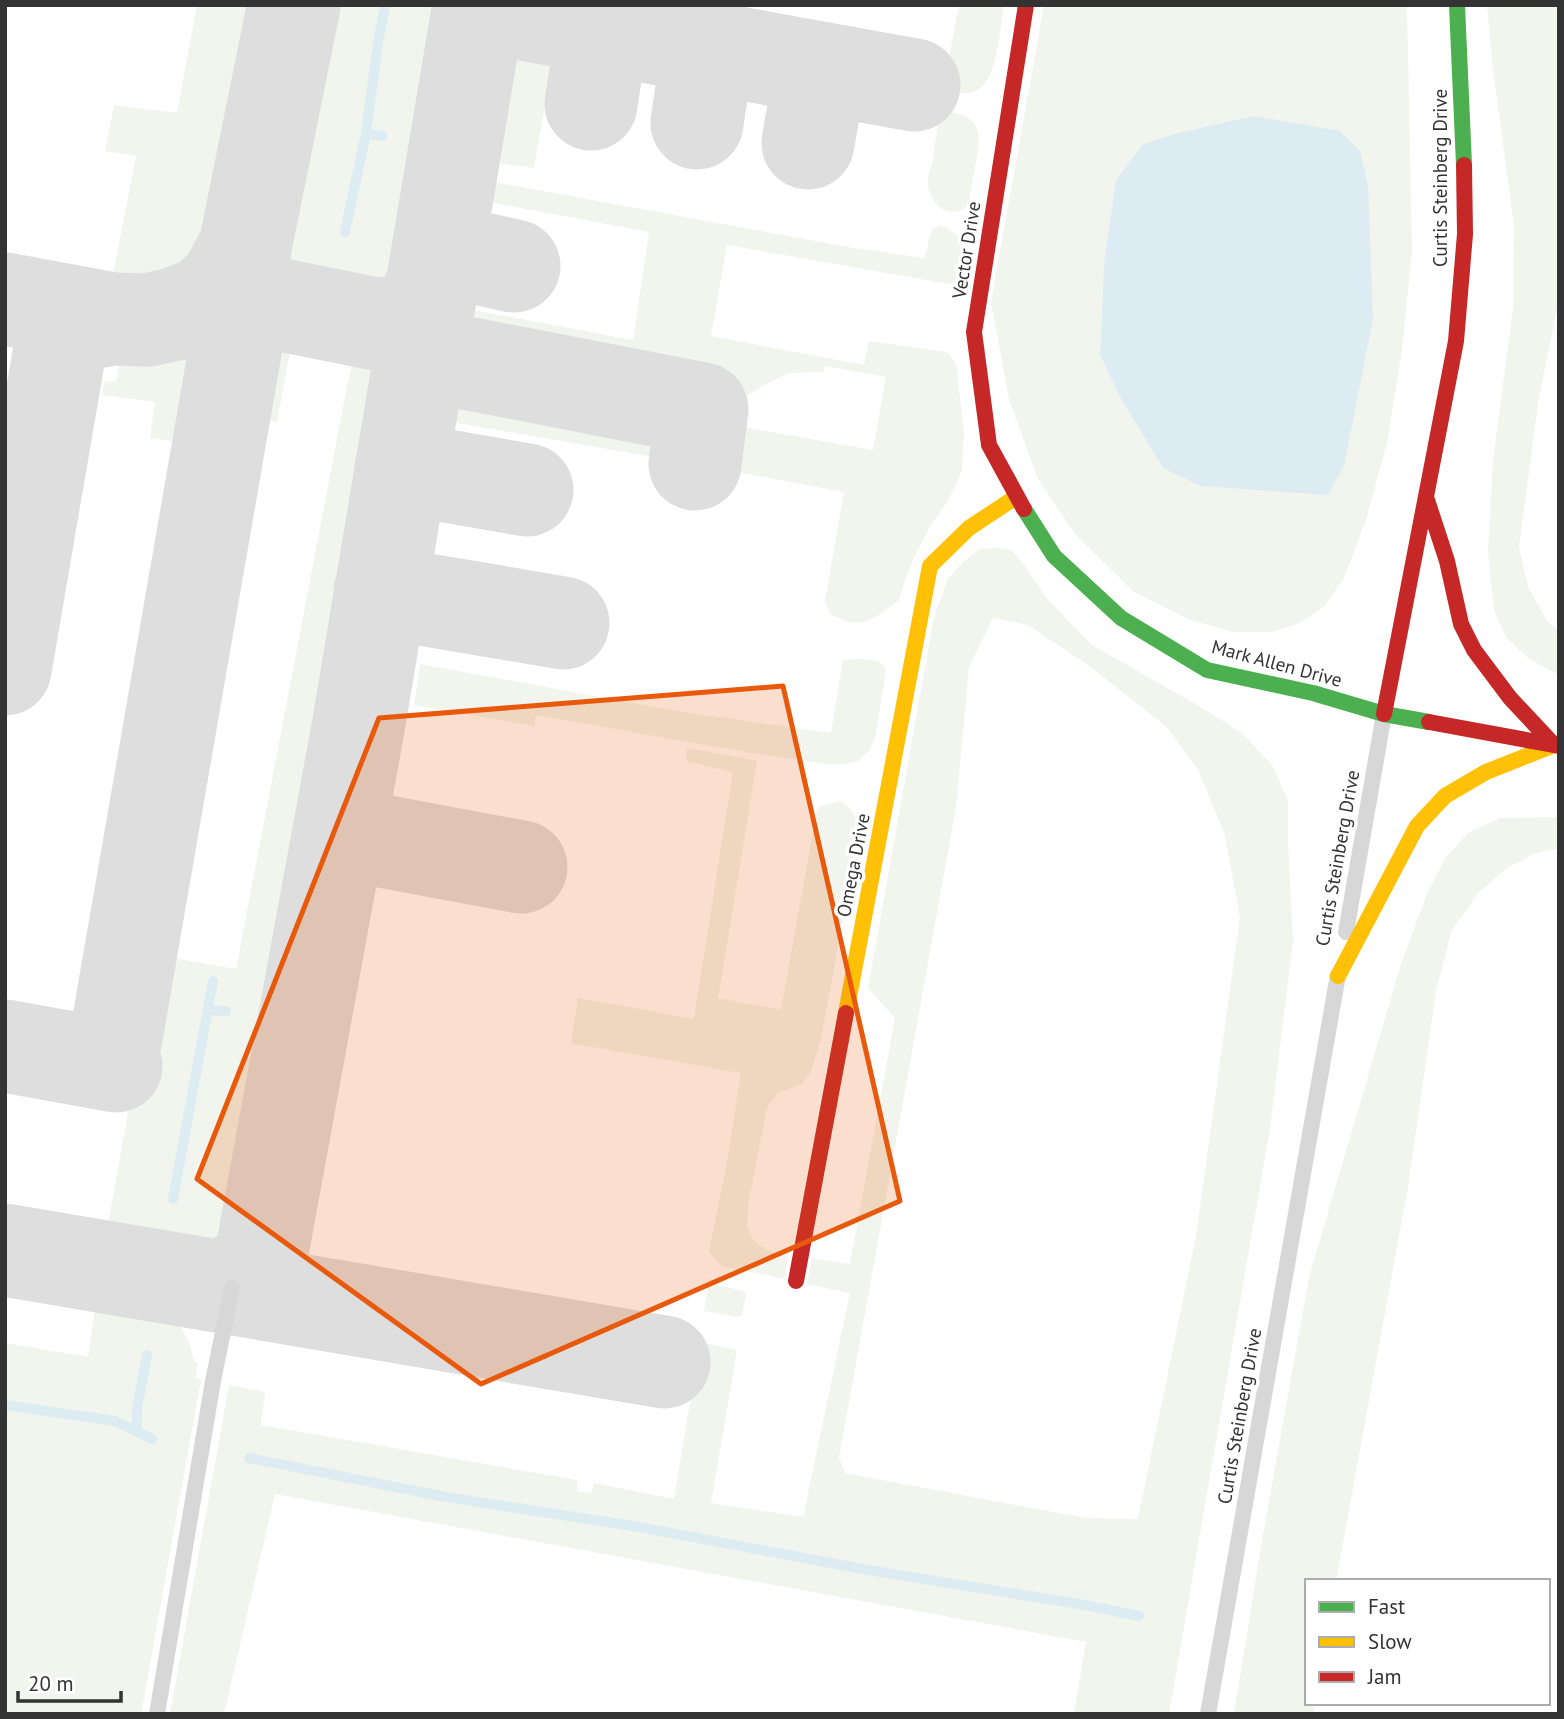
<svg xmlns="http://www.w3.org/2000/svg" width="1564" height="1719" font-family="'PT Sans',sans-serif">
<rect width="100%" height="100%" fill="#fff"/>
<path fill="#f1f5ed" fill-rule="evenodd" d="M 197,5 L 259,5 L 225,202 L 209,248 L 190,269 L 173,281 L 152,287 L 138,288 L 116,285 L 112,279 L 136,156 L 105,151 L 114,105 L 177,113 Z
M 321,5 L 454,5 L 416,221 L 394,282 L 337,289 L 272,280 Z
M 959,5 L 1004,5 C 1000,27 998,79 977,90 C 967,95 954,93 943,91 Z
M 1044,5 L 1407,5 L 1412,251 L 1402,349 L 1388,438 L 1367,517 L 1344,578 L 1324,607 L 1298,624 L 1272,632 L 1232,632 L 1188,619 L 1134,592 L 1075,534 L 1038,479 L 1009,399 L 991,302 ZM 1253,116 L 1163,468 L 1121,399 L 1100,355 L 1104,263 L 1116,180 L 1143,144 L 1178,133 Z
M 1487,5 L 1559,5 L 1559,299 L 1539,397 L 1519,547 L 1528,587 L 1547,621 L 1559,631 L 1559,675 L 1529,659 L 1506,637 L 1494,611 L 1488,551 L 1493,461 L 1513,308 L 1514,225 L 1493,70 Z
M 530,39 L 556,43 L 534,168 L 481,161 L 497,62 C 507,47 512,42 530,39 Z
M 940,110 C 979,116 983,126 976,162 C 973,177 971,192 968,206 C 941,226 918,189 932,165 Z
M 478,179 L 848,247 L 924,258 L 932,230 L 940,226 L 946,227 L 959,237 L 963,246 L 955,285 L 727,245 L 711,336 L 864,365 L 869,341 L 947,352 L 956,364 L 964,431 L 962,470 L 948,501 L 931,525 L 914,557 L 904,583 L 899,600 C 888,608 873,622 858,623 C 849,624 839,618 830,614 L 825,601 L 844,492 L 726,470 L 732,425 L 873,450 L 886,377 L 825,366 L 823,372 L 789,373 L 768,383 L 738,401 L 462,354 L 468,309 L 633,340 L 649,232 L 474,199 Z
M 219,327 L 207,388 L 199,445 L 150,438 L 155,402 L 102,395 L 105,381 L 116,381 L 122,350 C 132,350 141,351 150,351 C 174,349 198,337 219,327 Z
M 267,332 L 293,336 L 277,422 L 249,416 L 258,354 Z
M 354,356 L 374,365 L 240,1140 L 218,1244 L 160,1243 L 106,1236 L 156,955 L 236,969 L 347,386 Z
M 458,378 L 668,416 L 665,459 L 451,422 Z
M 999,548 L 1011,550 L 1022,562 L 1047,599 L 1092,645 L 1192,702 L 1242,733 L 1272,765 L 1288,800 L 1288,843 L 1293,941 L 1270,1128 L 1169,1714 L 1074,1714 L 1086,1642 L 275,1494 L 224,1714 L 170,1714 L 229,1385 L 265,1392 L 261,1425 L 577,1480 L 577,1491 L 591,1493 L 594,1483 L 674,1499 L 700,1342 L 737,1350 L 711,1503 L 803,1517 L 850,1293 L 807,1284 L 812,1258 L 850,1264 L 895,1018 L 868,988 L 934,617 L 948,579 L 963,562 L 979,549 ZM 993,618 L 1028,625 L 1088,665 L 1168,728 L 1198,770 L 1224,832 L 1240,917 L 1196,1236 L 1138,1519 L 1085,1518 L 845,1473 L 839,1458 L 956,807 L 969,667 Z
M 860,659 L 877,661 L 885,666 L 885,676 L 875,738 L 869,751 L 858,761 L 846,764 L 826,764 L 758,754 L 536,715 L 534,726 L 414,705 L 420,664 L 682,712 L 831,733 L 843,660 Z
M 687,748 L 757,761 L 718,998 L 781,1010 L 817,810 L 821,806 L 841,801 C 852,808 856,817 859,829 L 821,1039 L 810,1074 L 801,1084 L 778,1093 L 767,1107 L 748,1205 L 747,1227 L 753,1240 L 767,1251 L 788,1256 L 785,1279 L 722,1266 L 709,1252 L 726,1168 L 741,1073 L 571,1043 L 578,998 L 694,1019 L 733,772 L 686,761 Z
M 1549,817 L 1559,817 L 1559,848 L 1534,854 L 1507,868 L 1479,892 L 1452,930 L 1436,991 L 1408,1187 L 1336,1581 L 1307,1581 L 1307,1703 L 1315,1703 L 1313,1714 L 1234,1714 L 1261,1546 L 1309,1277 L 1401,964 L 1427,894 L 1446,857 L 1469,832 L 1500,818 Z
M 710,1278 L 717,1285 L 744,1291 L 746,1294 L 742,1315 L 737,1317 L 704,1311 Z
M 97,1294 L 151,1304 L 152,1309 C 179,1319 188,1333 194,1361 L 198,1363 L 196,1378 L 201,1380 L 141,1714 L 5,1714 L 5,1343 L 88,1357 Z"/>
<path fill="#ddebf3" d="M 1253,116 L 1340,131 L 1360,151 L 1368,185 L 1373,319 L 1344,466 L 1328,495 L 1201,486 L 1163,468 L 1121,399 L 1100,355 L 1104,263 L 1116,180 L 1143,144 L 1178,133 Z"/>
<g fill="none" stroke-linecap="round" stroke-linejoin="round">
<path stroke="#ddebf3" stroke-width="10" d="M 366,133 L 382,136
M 345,232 L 366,133 L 378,43 L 385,5
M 209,1010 L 226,1011
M 173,1199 L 213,981
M 5,1405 L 115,1421 L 152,1439
M 137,1432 L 137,1409 L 147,1355
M 249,1458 L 446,1497 L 639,1527 L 868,1570 L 1085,1605 L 1139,1616"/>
<path stroke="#dedede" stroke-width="93" d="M 479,6 L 914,85
M 591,104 L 606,5
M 697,123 L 708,48
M 808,143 L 821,68
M 438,249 L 514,266
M 5,299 L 113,319 L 148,320 L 175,314 L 207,301 L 226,282 L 245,247 L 294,5
M 207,301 L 223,296 L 242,297 L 371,323 C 408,325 416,319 432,286
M 420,354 L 702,409 L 695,464
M 401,468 L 527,490
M 380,592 L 563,623
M 5,669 L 60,349 C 77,323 84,324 113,319
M 339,833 L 521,867
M 5,1046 L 116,1066
M 87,1060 C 103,1055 108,1053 116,1037 L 239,328 L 245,247
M 5,1250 L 664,1362
M 217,1286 C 236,1280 249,1273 261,1257 L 358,728 L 479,5"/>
<path stroke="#d7d7d7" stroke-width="16" d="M 1346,932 L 1384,714
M 157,1714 L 213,1381 L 232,1288
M 1208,1714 L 1338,975"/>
<path stroke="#4caf50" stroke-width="16" d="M 1457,5 L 1464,165
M 1024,509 L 1054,556 L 1121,618 L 1207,670 L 1313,693 L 1384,714 L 1429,722"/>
<path stroke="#ffc107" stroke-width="16" d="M 1338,976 L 1417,826 L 1445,796 L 1486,772 L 1554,745
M 846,1013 L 930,566 L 969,528 L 1016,497"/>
<path stroke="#c62828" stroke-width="16" d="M 1427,500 L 1447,561 L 1461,624 L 1474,650 L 1510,698 L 1554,745
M 1024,509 L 989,445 L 974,332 L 1026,5
M 1384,714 L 1456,341 L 1465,234 L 1464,165
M 1429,722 L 1559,746
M 796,1281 L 846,1013"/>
</g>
<path fill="#e8590c" fill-opacity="0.2" stroke="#e8590c" stroke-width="5" stroke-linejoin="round" d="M 783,686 L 900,1201 L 481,1384 L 197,1179 L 379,718 Z"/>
<g text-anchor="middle" stroke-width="7" stroke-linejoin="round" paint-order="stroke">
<g font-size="19" fill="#333" stroke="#fff">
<text transform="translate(1440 178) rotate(-90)" y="7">Curtis Steinberg Drive</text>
<text transform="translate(966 250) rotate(-81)" y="7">Vector Drive</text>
<text transform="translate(1277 663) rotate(15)" y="7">Mark Allen Drive</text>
<text transform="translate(1337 858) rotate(-80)" y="7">Curtis Steinberg Drive</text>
<text transform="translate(853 865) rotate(-79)" y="7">Omega Drive</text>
<text transform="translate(1239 1416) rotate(-80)" y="7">Curtis Steinberg Drive</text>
</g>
</g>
<rect width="1564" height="1719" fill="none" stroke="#333333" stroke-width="14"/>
<rect x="1305" y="1579" width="245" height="126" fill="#ffffff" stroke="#adadad" stroke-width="2"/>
<rect x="1319" y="1602" width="35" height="10" fill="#4caf50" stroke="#adadad" stroke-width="2"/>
<text x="1368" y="1614" font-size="21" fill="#333333">Fast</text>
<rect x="1319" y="1637" width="35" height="10" fill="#ffc107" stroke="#adadad" stroke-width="2"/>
<text x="1368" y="1649" font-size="21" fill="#333333">Slow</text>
<rect x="1319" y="1672" width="35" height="10" fill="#c62828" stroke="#adadad" stroke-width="2"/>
<text x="1368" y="1684" font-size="21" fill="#333333">Jam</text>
<path d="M18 1691v10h103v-10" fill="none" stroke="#333333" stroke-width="3.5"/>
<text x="28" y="1691" font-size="21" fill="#333333" stroke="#ffffff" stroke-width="5" paint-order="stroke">20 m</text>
</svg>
